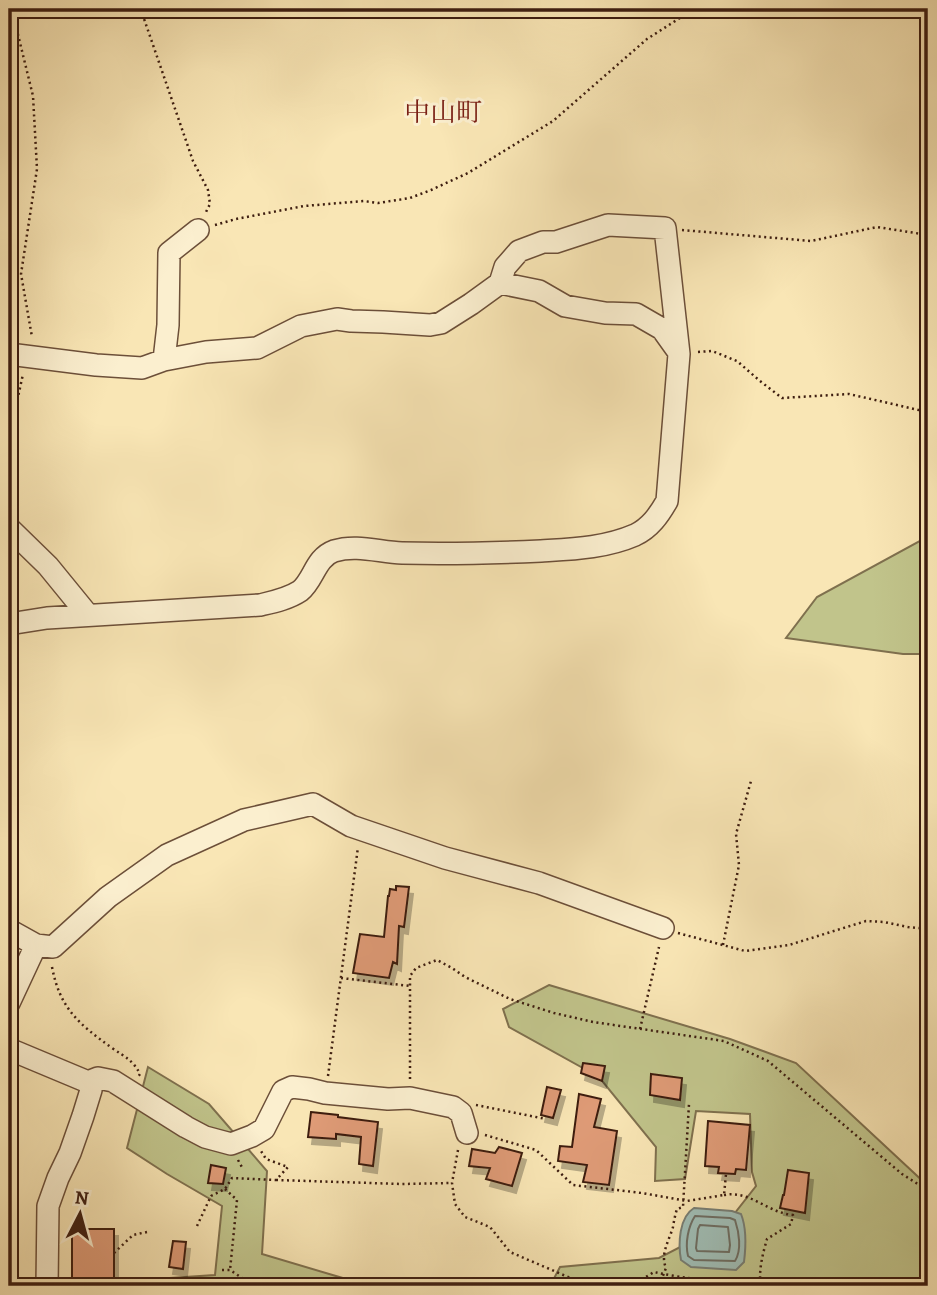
<svg xmlns="http://www.w3.org/2000/svg" width="937" height="1295" font-family="Alegreya,'Noto Serif JP',serif">
<defs>
<filter id="shadow"><feDropShadow dx="4" dy="7" stdDeviation="0" flood-color="#0004"/></filter>
</defs>
<rect width="100%" height="100%" fill="#f9e6b5"/>
<filter id="stains"><feTurbulence type="fractalNoise" baseFrequency=".00286" numOctaves="4"/><feColorMatrix values="0 0 0 0 .2 0 0 0 0 .09 0 0 0 0 .02 0 0 0 .5 -.17"/></filter>
<radialGradient id="worn" r=".72"><stop offset=".6" stop-color="#630" stop-opacity="0"/><stop offset="1" stop-color="#630" stop-opacity=".3"/></radialGradient>
<path fill="#c1c48b" stroke="#7f704e" stroke-width="2" d="M 928,532 L 928,654 L 903,654 L 786,638 L 817,597 L 920,541 Z
M 549,985 L 730,1039 L 796,1063 L 928,1186 L 928,1286 L 550,1286 L 560,1267 L 659,1258 L 727,1223 L 756,1186 L 752,1172 L 750,1114 L 696,1111 L 685,1179 L 655,1181 L 656,1147 L 599,1077 L 509,1027 L 503,1009 Z
M 148,1067 L 209,1104 L 267,1171 L 262,1254 L 346,1279 L 355,1286 L 153,1286 L 155,1279 L 215,1275 L 222,1206 L 167,1174 L 127,1148 Z"/>
<path fill="#a0beb6" stroke="#787e74" stroke-width="2" d="M 694,1208 L 732,1211 L 741,1214 C 747,1229 746,1246 744,1262 L 736,1270 L 691,1267 L 681,1260 C 678,1244 679,1217 694,1208 Z"/>
<g fill="none" stroke-linecap="round" stroke-linejoin="round">
<path stroke="#6e6e63" stroke-width="2" d="M 695,1216 L 730,1218 L 735,1220 C 739,1232 742,1250 735,1261 L 694,1260 L 688,1256 C 685,1243 688,1227 695,1216 Z
M 700,1225 L 728,1227 L 730,1245 L 729,1252 L 697,1251 L 696,1248 L 698,1229 Z"/>
</g>
<path fill="#df9b77" stroke="#3d1d10" stroke-width="2" filter="url(#shadow)" d="M 396,886 L 409,887 L 404,927 L 399,926 L 397,964 L 393,962 L 389,978 L 353,973 L 360,934 L 384,937 L 388,896 L 389,896 L 390,889 L 396,890 Z
M 583,1063 L 605,1066 L 602,1081 L 581,1073 Z
M 651,1074 L 682,1078 L 680,1100 L 650,1095 Z
M 547,1087 L 561,1090 L 553,1118 L 541,1115 Z
M 579,1094 L 601,1099 L 594,1127 L 617,1131 L 609,1185 L 583,1182 L 587,1165 L 558,1161 L 560,1146 L 572,1147 Z
M 311,1112 L 338,1115 L 338,1117 L 378,1122 L 373,1166 L 359,1164 L 361,1137 L 336,1134 L 336,1139 L 308,1137 Z
M 708,1121 L 750,1125 L 746,1170 L 736,1169 L 735,1174 L 718,1173 L 719,1167 L 705,1166 Z
M 499,1147 L 522,1153 L 512,1186 L 486,1179 L 490,1168 L 469,1166 L 472,1149 L 495,1153 Z
M 211,1165 L 226,1168 L 223,1184 L 208,1183 Z
M 788,1170 L 809,1173 L 805,1213 L 780,1208 L 783,1195 L 784,1195 Z
M 72,1229 L 114,1229 L 114,1286 L 72,1286 Z
M 173,1241 L 186,1242 L 183,1269 L 169,1267 Z"/>
<g fill="none" stroke-linecap="round" stroke-linejoin="round">
<g stroke="#6c4f39" stroke-width="24">
<path id="minor" d="M 500,283 L 539,291 L 565,306 L 605,313 L 636,314 L 662,329 L 677,350
M 9,354 L 96,365 L 142,368 L 164,360 L 206,352 L 257,348 L 301,326 L 337,319 L 351,321 L 383,322 L 430,325 L 441,323 L 471,304 L 500,283 L 505,267 L 519,251 L 543,242 L 556,242 L 608,225 L 665,228 L 679,354 L 667,501 C 659,515 650,528 635,535 C 605,548 573,549 541,551 C 495,553 448,554 402,553 C 379,552 356,544 334,551 C 315,558 314,580 300,591 C 288,599 273,602 260,605 L 47,618 L 9,624
M 164,360 L 168,325 L 169,253 L 198,230
M 9,528 L 48,566 L 88,615
M 9,930 L 36,945 L 53,947 L 108,897 L 167,855 L 244,820 L 313,804 L 351,826 L 445,858 L 539,883 L 663,928
M 9,1003 L 36,945
M 9,1049 L 88,1082
M 88,1082 L 98,1078 L 113,1081 L 186,1127 L 205,1137 L 231,1144 L 252,1136 L 264,1129 L 283,1091 L 292,1087 L 309,1089 L 325,1093 L 388,1099 L 410,1098 L 453,1107 L 461,1113 L 467,1133
M 47,1286 L 48,1206 L 58,1178 L 70,1153 L 83,1116 L 91,1090 L 88,1082"/>
</g>
<path stroke="#3d1d10" stroke-width="2.5" stroke-dasharray="2 3.5" stroke-linecap="butt" d="M 144,9 L 142,13 L 193,161 L 208,190 L 210,204 L 205,214
M 9,10 L 12,10 L 33,96 L 37,169 L 21,274 L 32,337
M 215,225 L 236,219 L 304,206 L 364,201 L 378,203 L 410,198 L 431,190 L 468,173 L 553,121 L 647,39 L 694,9
M 682,230 L 811,241 L 877,227 L 928,235
M 698,352 L 712,351 L 737,361 L 760,381 L 782,398 L 849,394 L 923,411 L 928,419
M 10,509 L 13,495 L 10,434 L 23,374
M 678,933 L 745,951 L 789,945 L 866,921 L 884,922 L 908,927 L 928,929
M 723,945 L 739,865 L 736,834 L 751,781
M 52,967 C 60,1009 79,1024 112,1048 C 125,1057 133,1060 140,1074 L 138,1077
M 341,978 L 410,986
M 640,1029 L 659,947
M 328,1076 L 358,847
M 410,1079 L 410,976 L 416,968 L 437,960 L 452,968 L 465,977 L 510,999 L 554,1013 L 593,1022 L 724,1041 L 768,1061 L 902,1174 L 921,1186 L 928,1187
M 476,1105 L 546,1119
M 485,1135 L 536,1150 L 573,1185 L 642,1193 L 687,1201 L 724,1195 L 726,1174
M 458,1150 L 452,1183 L 455,1204 L 465,1217 L 490,1227 L 510,1252 L 589,1286
M 238,1160 L 243,1169
M 276,1180 L 402,1184 L 451,1183
M 225,1189 L 237,1200 L 230,1270
M 724,1195 C 750,1190 768,1213 793,1215 L 791,1224 L 767,1239 C 763,1253 758,1271 761,1286
M 197,1226 L 211,1196 L 225,1189 L 232,1178 L 276,1180 L 288,1167 L 266,1159 L 261,1151
M 114,1253 L 133,1235 L 147,1232
M 222,1270 L 230,1270 L 254,1286
M 566,1286 L 566,1275
M 640,1286 L 646,1277 L 654,1272 C 686,1279 727,1284 759,1280
M 659,1286 L 666,1268 C 660,1254 669,1241 673,1227 C 674,1221 675,1215 677,1209 L 683,1207 L 689,1104"/>
<use href="#minor" stroke="#fbefcf" stroke-width="21"/>
</g>
<g text-anchor="middle" stroke-width="6" stroke-linejoin="round" paint-order="stroke">
<g font-size="26" fill="#7a1f14" stroke="#fbefcf">
<text x="443" y="121">中山町</text>
</g>
</g>
<rect width="937" height="1295" fill="none" stroke="#f9e6b5" stroke-width="35"/>
<rect x="10" y="10" width="916" height="1274" fill="none" stroke="#3d1d10" stroke-width="3.5"/>
<rect x="18" y="18" width="902" height="1260" fill="none" stroke="#3d1d10" stroke-width="2"/>
<g transform="translate(80 1214) rotate(6)" stroke="#fbefcf" stroke-width="5" paint-order="stroke">
<path d="M0-5L12 26L0 18L-12 26Z" fill="#3d1d10"/>
<text y="-10" font-size="19" font-weight="bold" text-anchor="middle" fill="#3d1d10">N</text>
</g>
<rect width="100%" height="100%" filter="url(#stains)"/>
<rect width="100%" height="100%" fill="url(#worn)"/>
</svg>
